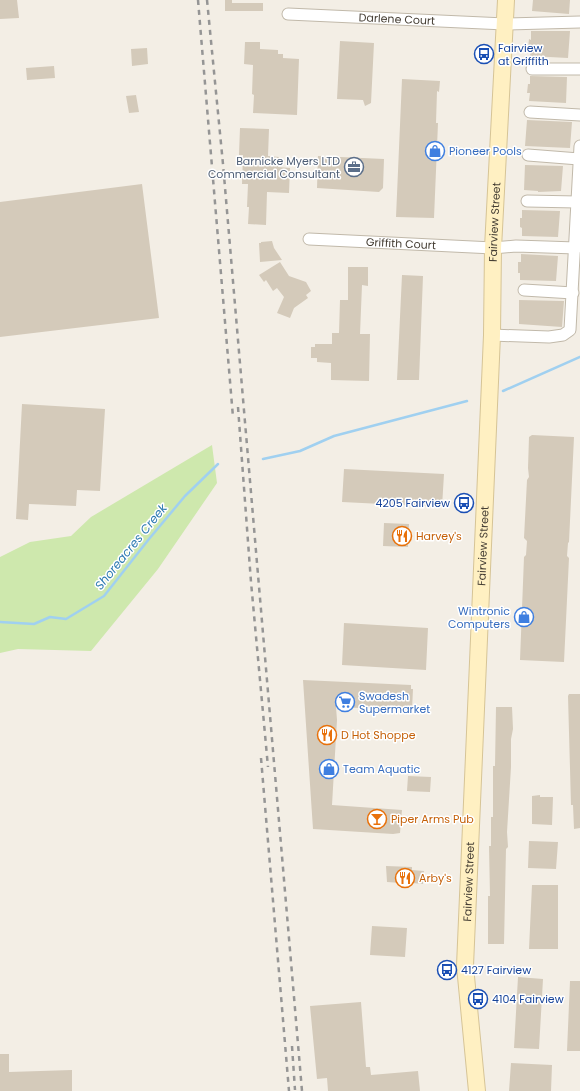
<svg xmlns="http://www.w3.org/2000/svg" width="580" height="1091" font-family="Poppins,sans-serif">
<rect width="100%" height="100%" fill="#f3eee5"/>
<path fill="#cee8ad" d="M 212,445 L 217,483 L 158,569 L 91,651 L 18,649 L 0,653 L 0,557 L 30,542 L 71,536 L 91,517 Z"/>
<g fill="none" stroke-linecap="round" stroke-linejoin="round">
<path stroke="#a0d0f0" stroke-width="2.5" d="M 503,391 L 580,357
M 263,459 L 300,451 L 334,436 L 467,401
M 0,622 L 34,624 L 50,617 L 66,619 L 104,596 L 149,539 L 185,496 L 218,464"/>
</g>
<path fill="#d4caba" d="M 0,0 L 17,0 L 19,18 L 0,19 Z
M 225,0 L 232,0 L 232,3 L 263,3 L 263,11 L 225,11 Z
M 533,0 L 570,0 L 569,14 L 532,11 Z
M 531,31 L 570,31 L 568,58 L 530,56 L 531,48 L 528,48 L 529,39 L 531,40 Z
M 340,41 L 374,43 L 371,103 L 365,106 L 363,100 L 337,99 Z
M 245,42 L 260,42 L 260,49 L 278,50 L 278,54 L 283,54 L 283,58 L 299,59 L 297,115 L 253,113 L 254,95 L 252,94 L 253,65 L 244,64 Z
M 147,48 L 148,64 L 132,66 L 131,49 Z
M 54,66 L 55,78 L 27,80 L 26,68 Z
M 530,76 L 567,77 L 566,103 L 529,101 L 530,93 L 527,93 L 528,84 L 530,84 Z
M 402,79 L 440,81 L 439,92 L 437,91 L 436,123 L 438,123 L 434,218 L 396,217 Z
M 136,95 L 139,112 L 129,113 L 126,96 Z
M 527,120 L 572,122 L 570,148 L 525,146 Z
M 240,128 L 269,129 L 268,156 L 279,157 L 278,167 L 290,168 L 289,193 L 267,192 L 266,225 L 248,224 L 249,207 L 247,207 L 248,184 L 242,184 L 243,155 L 239,155 Z
M 318,156 L 384,159 L 383,188 L 379,192 L 317,188 Z
M 525,165 L 563,166 L 561,191 L 538,192 L 538,191 L 524,190 Z
M 142,184 L 159,318 L 0,337 L 0,202 Z
M 522,210 L 560,211 L 558,237 L 522,236 L 522,228 L 520,227 L 520,218 L 522,218 Z
M 272,241 L 274,248 L 282,260 L 260,262 L 259,243 L 261,243 L 261,242 Z
M 521,254 L 558,256 L 556,281 L 520,280 L 520,273 L 518,273 L 518,262 L 521,262 Z
M 280,262 L 289,276 L 306,282 L 311,291 L 306,295 L 308,298 L 294,308 L 290,318 L 277,313 L 284,297 L 277,288 L 273,291 L 266,280 L 264,282 L 259,275 Z
M 348,267 L 368,267 L 368,286 L 362,285 L 360,334 L 370,334 L 369,381 L 331,380 L 331,363 L 317,362 L 317,358 L 311,358 L 311,347 L 315,347 L 315,344 L 332,344 L 332,333 L 339,333 L 340,300 L 348,300 Z
M 402,275 L 423,276 L 419,380 L 397,380 Z
M 519,300 L 564,301 L 562,327 L 519,324 Z
M 22,404 L 105,409 L 100,491 L 77,490 L 76,506 L 29,504 L 28,520 L 16,519 Z
M 532,435 L 574,437 L 569,542 L 568,543 L 567,556 L 569,558 L 564,662 L 520,660 L 524,557 L 526,555 L 527,541 L 524,538 L 527,480 L 529,477 L 528,468 L 529,437 Z
M 344,469 L 444,474 L 442,507 L 342,502 Z
M 384,523 L 409,524 L 408,547 L 383,546 Z
M 344,623 L 428,628 L 426,670 L 342,665 Z
M 303,680 L 411,685 L 411,689 L 413,689 L 412,710 L 336,707 L 337,720 L 332,805 L 402,810 L 400,833 L 393,834 L 313,829 Z
M 569,694 L 580,694 L 580,828 L 574,829 L 573,805 L 571,805 L 568,696 Z
M 496,707 L 512,707 L 513,729 L 511,739 L 511,767 L 507,832 L 508,847 L 506,849 L 504,944 L 488,944 L 488,896 L 490,896 L 489,846 L 491,846 L 491,817 L 493,817 L 493,766 L 495,766 Z
M 408,776 L 431,777 L 430,792 L 407,791 Z
M 540,795 L 540,797 L 553,797 L 552,825 L 532,824 L 532,796 Z
M 529,841 L 558,842 L 556,869 L 528,868 Z
M 386,866 L 412,867 L 412,870 L 424,871 L 423,884 L 412,883 L 411,886 L 401,885 L 401,883 L 387,882 Z
M 532,885 L 558,885 L 558,949 L 529,949 Z
M 372,926 L 407,928 L 405,957 L 370,955 Z
M 518,977 L 543,979 L 539,1049 L 514,1048 Z
M 570,981 L 580,981 L 580,1051 L 567,1051 Z
M 361,1002 L 366,1067 L 370,1067 L 371,1075 L 418,1071 L 420,1091 L 328,1091 L 327,1078 L 317,1079 L 310,1006 Z
M 0,1054 L 9,1054 L 9,1072 L 72,1070 L 72,1091 L 0,1091 Z
M 511,1063 L 552,1065 L 551,1091 L 509,1091 Z"/>
<g fill="none" stroke-linecap="round" stroke-linejoin="round">
<g stroke="#c1b9aa" stroke-width="13">
<g id="minor">
<path id="s1" d="M 288,14 L 505,24 L 580,22"/>
<path d="M 532,69 L 580,69"/>
<path d="M 530,112 L 580,115"/>
<path d="M 528,155 L 579,159"/>
<path d="M 527,201 L 577,202"/>
<path id="s2" d="M 309,239 L 493,248 L 516,246 L 576,248"/>
<path d="M 524,290 L 573,293"/>
<path d="M 492,335 L 549,337 L 563,335 L 570,330 L 580,146"/>
</g>
</g>
<g stroke="#d6c496" stroke-width="18">
<g id="secondary">
<path id="s3" d="M 477,1091 L 465,966 L 492,335 L 493,248 L 506,0"/>
</g>
</g>
<use href="#minor" stroke="#fff" stroke-width="11"/>
<use href="#secondary" stroke="#fff0c2" stroke-width="16"/>
<path stroke="#959595" stroke-width="2.5" stroke-dasharray="5 5" stroke-linecap="butt" d="M 198,0 L 233,417
M 207,0 L 223,164 L 302,1091
M 238,407 L 251,582 L 268,767
M 261,758 L 289,1091
M 292,1046 L 295,1090"/>
</g>
<defs>
<g id="bus-ring" transform="scale(1)"><circle r="9.5" fill="#fff" stroke="#1a4fb4" stroke-width="1.5"/><path d="M-5-6H5V4H4V6H2V4H-2V6H-4V4H-5ZM-3.5-4V0h7V-4ZM-3.5 1.2v1.5H-2V1.2ZM2 1.2v1.5H3.5V1.2Z" fill="#1a4fb4"/></g>
<g id="shop-ring" transform="scale(1)"><circle r="9.5" fill="#fff" stroke="#3f7fe0" stroke-width="1.5"/><path d="M-5-2.5h2.3a2.7 3.5 0 0 1 5.4 0H5L5.5 6h-11ZM-1.5-2.5h3a1.5 2.3 0 0 0-3 0Z" fill="#3f7fe0"/></g>
<g id="office-ring" transform="scale(1)"><circle r="9.5" fill="#fff" stroke="#5c6f8a" stroke-width="1.5"/><path d="M-6-3h4V-5.5h4V-3h4V5H-6ZM-1-4.5V-3h2v-1.5ZM-6 0V1H6V0Z" fill="#5c6f8a"/></g>
<g id="restaurant-ring" transform="scale(1)"><circle r="9.5" fill="#fff" stroke="#e8710a" stroke-width="1.5"/><path d="M-5-6h1v4h1v-4h1v4h1v-4h1v5L-1.5 .5V6h-2V.5L-5-1ZM5-6V6H3V1.5H1.5Q1.5-4 5-6Z" fill="#e8710a"/></g>
<g id="supermarket-ring" transform="scale(1)"><circle r="9.5" fill="#fff" stroke="#3f7fe0" stroke-width="1.5"/><path d="M-6-5.5h2.5l.6 2H6L4.5 2H-2.5L-4.4-4H-6ZM-1.5 3.2a1.3 1.3 0 1 0 .1 0ZM3 3.2a1.3 1.3 0 1 0 .1 0Z" fill="#3f7fe0"/></g>
<g id="bar-ring" transform="scale(1)"><circle r="9.5" fill="#fff" stroke="#e8710a" stroke-width="1.5"/><path d="M-6-5H6L.8 .8V4.5H3.5V6h-7V4.5H-.8V.8Z" fill="#e8710a"/></g>
</defs>
<g fill-rule="evenodd">
<use href="#bus-ring" x="484" y="54"/>
<use href="#shop-ring" x="435" y="151"/>
<use href="#office-ring" x="354" y="167"/>
<use href="#bus-ring" x="464" y="503"/>
<use href="#restaurant-ring" x="402" y="536"/>
<use href="#shop-ring" x="524" y="617"/>
<use href="#supermarket-ring" x="345" y="702"/>
<use href="#restaurant-ring" x="327" y="735"/>
<use href="#shop-ring" x="329" y="769"/>
<use href="#bar-ring" x="377" y="819"/>
<use href="#restaurant-ring" x="405" y="878"/>
<use href="#bus-ring" x="447" y="970"/>
<use href="#bus-ring" x="478" y="999"/>
</g>
<g text-anchor="middle" stroke-width="3" stroke-linejoin="round" paint-order="stroke">
<g font-size="11" fill="#453e34" stroke="#fff">
<text dy="4" stroke="none"><textPath href="#s1" startOffset="109">Darlene Court</textPath></text>
<text dy="4" stroke="none"><textPath href="#s3" startOffset="870">Fairview Street</textPath></text>
<text dy="4" stroke="none"><textPath href="#s2" startOffset="92">Griffith Court</textPath></text>
<text dy="4" stroke="none"><textPath href="#s3" startOffset="546">Fairview Street</textPath></text>
<text dy="4" stroke="none"><textPath href="#s3" startOffset="210">Fairview Street</textPath></text>
</g>
<g font-size="11" fill="#164399" stroke="#fff" text-anchor="start">
<text x="498" y="52">Fairview<tspan x="498" dy="13">at Griffith</tspan></text>
<text x="450" y="507" text-anchor="end">4205 Fairview</text>
<text x="461" y="974">4127 Fairview</text>
<text x="492" y="1003">4104 Fairview</text>
</g>
<g font-size="11" fill="#366cbe" stroke="#fff" text-anchor="start">
<text x="449" y="155">Pioneer Pools</text>
<text x="510" y="615" text-anchor="end">Wintronic<tspan x="510" dy="13">Computers</tspan></text>
<text x="359" y="700">Swadesh<tspan x="359" dy="13">Supermarket</tspan></text>
<text x="343" y="773">Team Aquatic</text>
</g>
<g font-size="11" fill="#4e5e75" stroke="#fff" text-anchor="end">
<text x="340" y="165">Barnicke Myers LTD<tspan x="340" dy="13">Commercial Consultant</tspan></text>
</g>
<g font-size="11" fill="#c56008" stroke="#fff" text-anchor="start">
<text x="416" y="540">Harvey's</text>
<text x="341" y="739">D Hot Shoppe</text>
<text x="391" y="823">Piper Arms Pub</text>
<text x="419" y="882">Arby's</text>
</g>
<g font-size="12" font-style="italic" fill="#2d7ab1" stroke="#fff">
<text transform="translate(131 547) rotate(-51)" y="4">Shoreacres Creek</text>
</g>
</g>
</svg>
